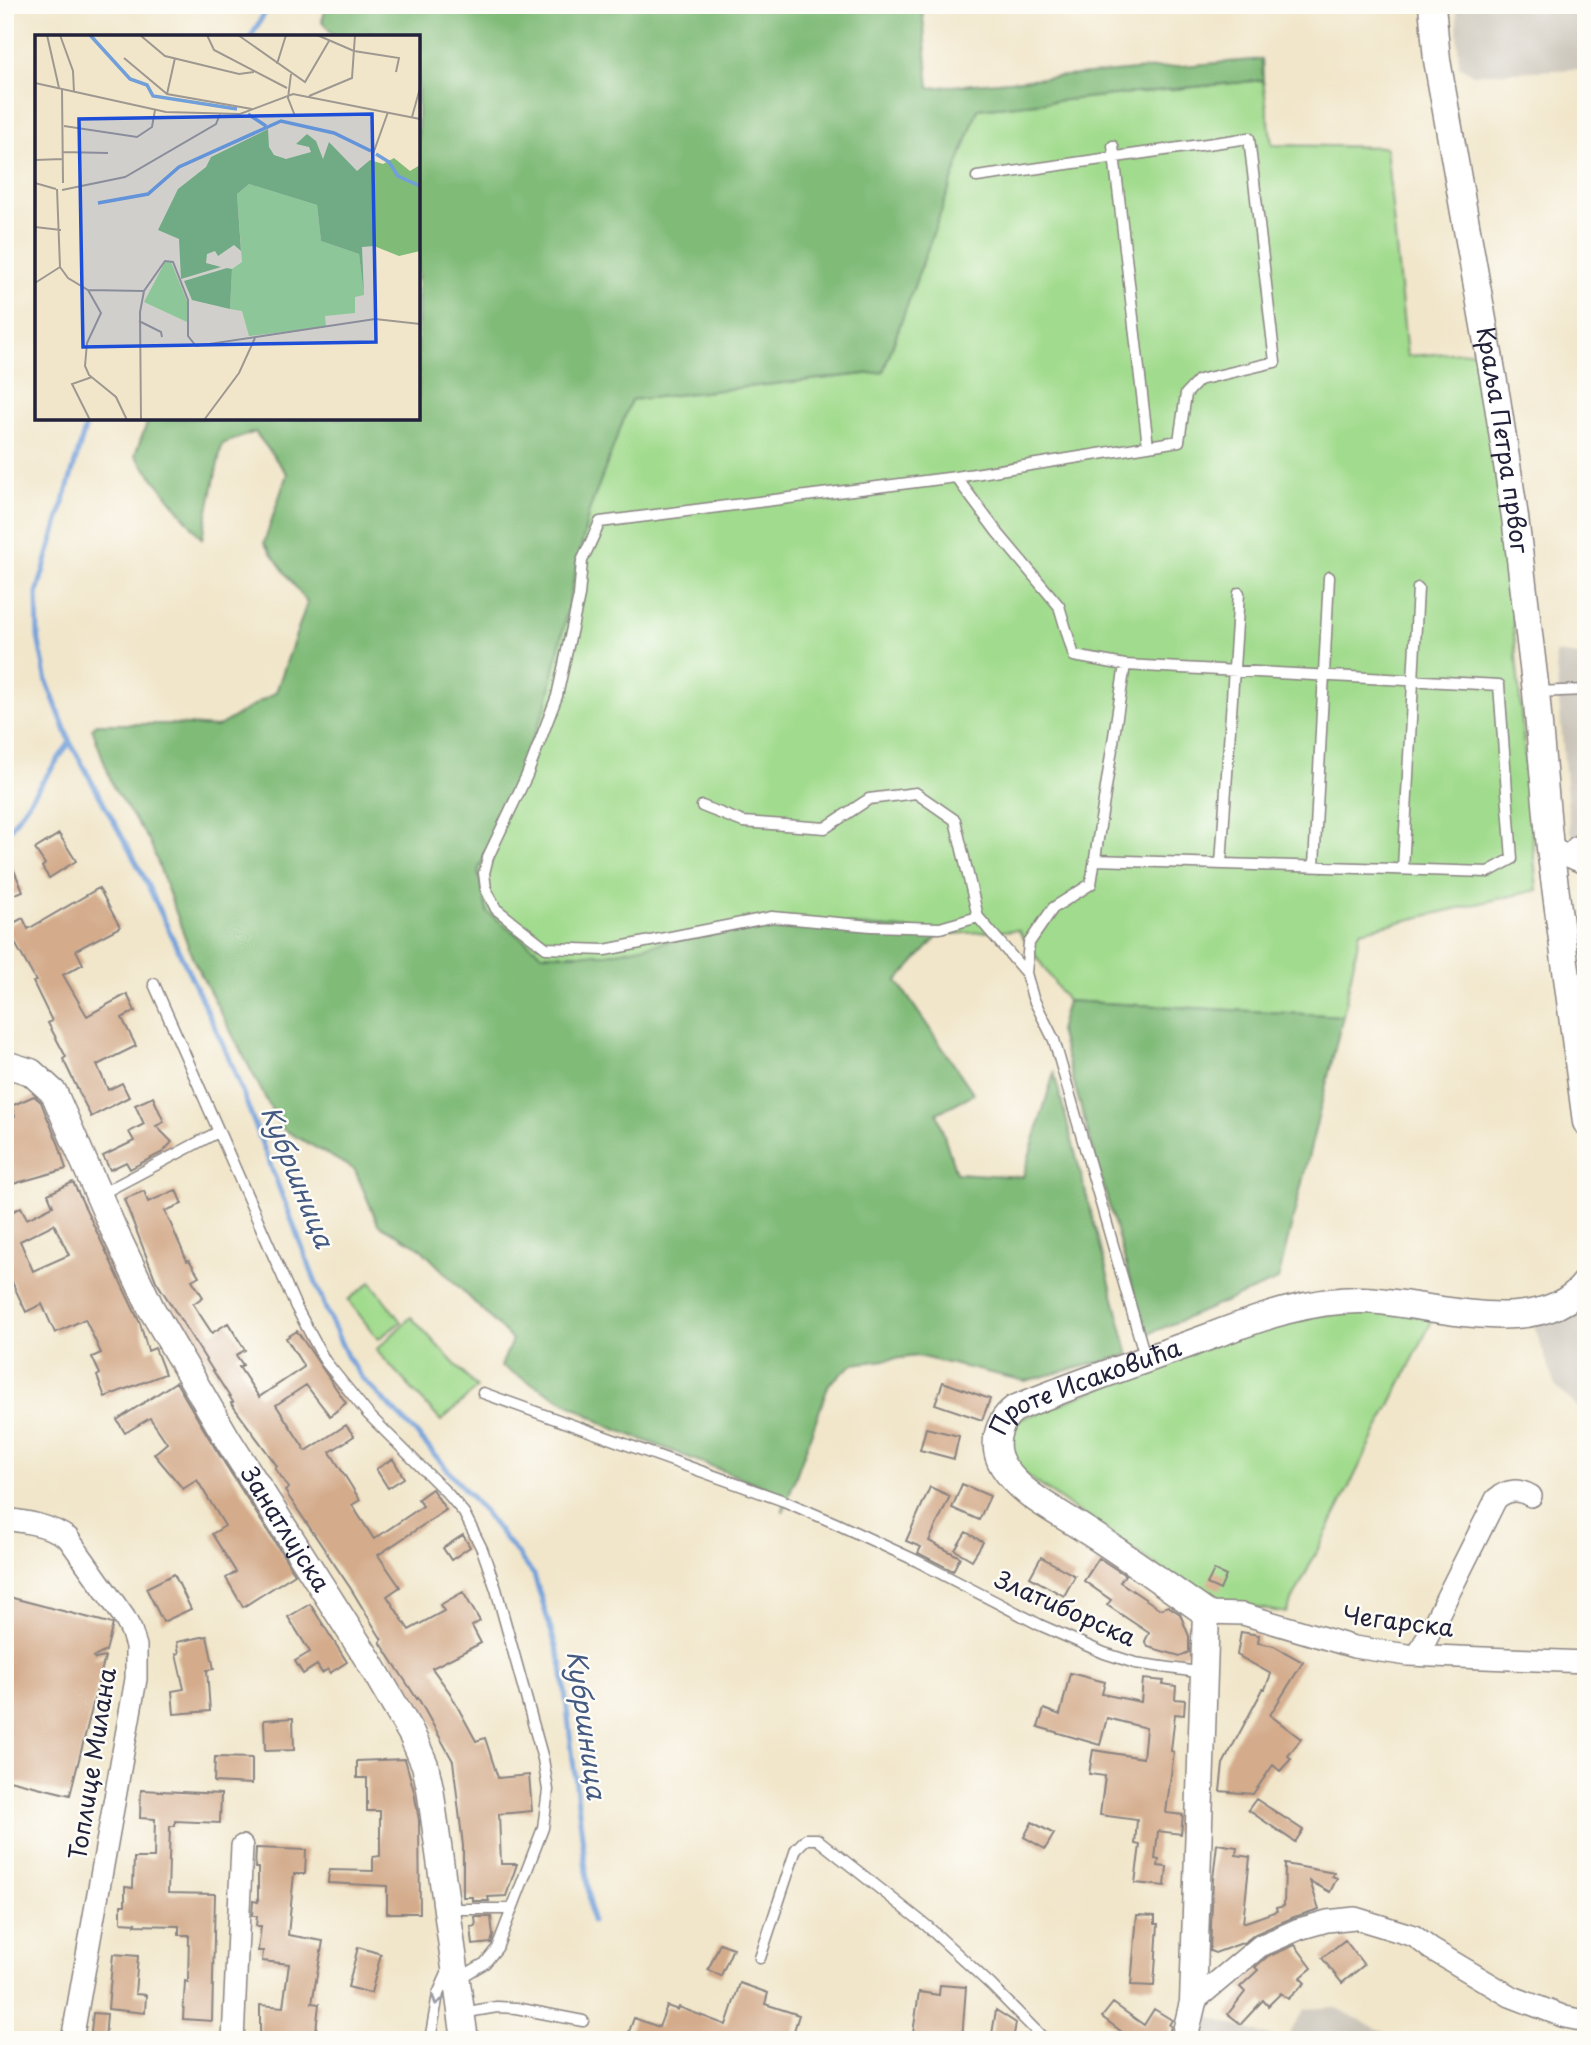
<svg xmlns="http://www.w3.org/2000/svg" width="1591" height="2045" font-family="'Playpen Sans',sans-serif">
<rect width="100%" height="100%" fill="#fdfcf7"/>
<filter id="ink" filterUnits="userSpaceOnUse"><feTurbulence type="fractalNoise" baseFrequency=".0143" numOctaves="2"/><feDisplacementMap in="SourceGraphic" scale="14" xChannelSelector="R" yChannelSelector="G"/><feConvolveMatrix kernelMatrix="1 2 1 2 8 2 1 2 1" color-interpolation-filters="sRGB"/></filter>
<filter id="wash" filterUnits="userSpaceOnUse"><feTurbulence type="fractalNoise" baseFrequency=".00686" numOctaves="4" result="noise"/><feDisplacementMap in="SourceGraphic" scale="28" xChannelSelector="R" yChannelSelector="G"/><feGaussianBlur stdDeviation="1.57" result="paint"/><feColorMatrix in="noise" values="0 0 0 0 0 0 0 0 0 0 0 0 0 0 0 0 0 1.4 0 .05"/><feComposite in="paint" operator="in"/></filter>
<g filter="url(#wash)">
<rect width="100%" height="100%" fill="#f1e6ca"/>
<path fill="#c9c3b8" d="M 1456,5 L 1586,5 L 1586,76 L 1577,69 L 1472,74 L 1459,66 Z
M 1555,653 L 1586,657 L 1586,853 L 1570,831 Z
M 1586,1312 L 1586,1415 L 1555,1386 L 1534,1325 Z
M 1334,2007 L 1390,2035 L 1388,2040 L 1285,2040 L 1305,2009 Z
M 1198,2014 L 1283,2040 L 1192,2040 Z"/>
<path fill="#a1db8d" stroke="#627e64" stroke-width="2" d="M 1263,80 L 1272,145 L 1386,147 L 1407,356 L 1479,351 L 1507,555 L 1537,890 L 1360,931 L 1343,1016 L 1067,1001 L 1018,930 L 607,954 L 542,954 L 487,912 L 478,871 L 546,706 L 589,511 L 631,400 L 883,372 L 978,109 Z
M 371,1282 L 401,1322 L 378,1339 L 348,1300 Z
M 1356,1311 L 1434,1317 L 1286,1613 L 1214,1600 L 1197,1594 L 1011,1465 L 1007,1444 L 1010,1423 L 1283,1318 Z
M 411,1317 L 477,1388 L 441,1421 L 376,1350 Z"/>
<path fill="#80bb78" stroke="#516e5a" stroke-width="2" d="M 327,5 L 922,5 L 929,88 L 1262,59 L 1263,80 L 978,109 L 883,372 L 631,400 L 589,511 L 546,706 L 478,871 L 487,912 L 542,954 L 607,954 L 778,919 L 942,932 L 897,981 L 974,1094 L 937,1113 L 956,1173 L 1023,1177 L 1054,1073 L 1129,1355 L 1025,1381 L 917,1356 L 853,1364 L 829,1384 L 783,1512 L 783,1494 L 610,1427 L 501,1366 L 512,1340 L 419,1247 L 378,1224 L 355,1170 L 281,1128 L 193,959 L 150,842 L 114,789 L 92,728 L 97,724 L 171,724 L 217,727 L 276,692 L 307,603 L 264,543 L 287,474 L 255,432 L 222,444 L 202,539 L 135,455 L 149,418 L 418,418 L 418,37 L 335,37 L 322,21 Z
M 1067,1001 L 1343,1016 L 1278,1280 L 1146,1335 L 1059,1031 Z"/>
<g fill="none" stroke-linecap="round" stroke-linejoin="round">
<path stroke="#709fd9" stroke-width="5" d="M 251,37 L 269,5
M 88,418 L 37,593 L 38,637 L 47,682 L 70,742 L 142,873 L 228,1055 L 327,1312 L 347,1356 L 362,1378 L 416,1433 L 479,1506 L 534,1575 L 562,1666 L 592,1921
M 5,836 L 70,742"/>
</g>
<g id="blocks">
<path fill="#d4ac8c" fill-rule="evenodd" d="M 59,834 L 76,861 L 49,878 L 42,867 L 45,864 L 35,849 Z
M 5,850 L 23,891 L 5,898 Z
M 99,888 L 120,927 L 76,950 L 83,964 L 63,975 L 87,1016 L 127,994 L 135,1011 L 122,1018 L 136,1046 L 97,1065 L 108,1090 L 122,1083 L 129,1097 L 91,1117 L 63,1059 L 66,1057 L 48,1023 L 52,1021 L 33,982 L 36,981 L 6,927 L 23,918 L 28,929 Z
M 34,1096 L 41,1102 L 44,1110 L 59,1145 L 66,1169 L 13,1184 L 5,1158 L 5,1120 L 15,1116 L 11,1106 Z
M 153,1097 L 164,1122 L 156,1126 L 172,1142 L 163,1152 L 130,1169 L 126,1162 L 110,1170 L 103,1156 L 134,1141 L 129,1132 L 144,1124 L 135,1105 Z
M 73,1182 L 140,1323 L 148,1351 L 155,1348 L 165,1374 L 105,1397 L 97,1376 L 100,1374 L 92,1357 L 101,1353 L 85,1319 L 55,1333 L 42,1304 L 26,1312 L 11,1280 L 5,1282 L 5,1209 L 8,1214 L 21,1207 L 27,1219 L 53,1206 L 48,1194 ZM 54,1224 L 69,1255 L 33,1271 L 20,1241 Z
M 176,1190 L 182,1204 L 165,1211 L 187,1261 L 189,1260 L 199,1276 L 192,1280 L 203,1297 L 193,1304 L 212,1333 L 228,1323 L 245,1350 L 236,1355 L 243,1365 L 239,1367 L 259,1397 L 304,1367 L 286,1338 L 297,1331 L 346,1403 L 330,1416 L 306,1385 L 276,1405 L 306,1451 L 346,1425 L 354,1436 L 330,1452 L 360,1500 L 352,1505 L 374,1539 L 423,1506 L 418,1499 L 432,1489 L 446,1510 L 378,1555 L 400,1587 L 387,1596 L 409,1630 L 444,1611 L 440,1605 L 463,1592 L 480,1621 L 472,1626 L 481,1643 L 432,1668 L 450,1693 L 476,1741 L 485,1738 L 498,1778 L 529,1775 L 532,1811 L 499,1814 L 501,1864 L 517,1864 L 506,1896 L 488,1897 L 489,1901 L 473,1901 L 473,1897 L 463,1897 L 463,1846 L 453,1761 L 418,1698 L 417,1699 L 380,1642 L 382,1640 L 351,1589 L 285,1491 L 289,1488 L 275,1468 L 277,1466 L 231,1403 L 233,1402 L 156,1281 L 124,1199 L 144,1191 L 148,1202 Z
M 176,1382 L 215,1448 L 295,1574 L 243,1607 L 226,1578 L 236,1572 L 212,1534 L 225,1526 L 197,1480 L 183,1489 L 154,1454 L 167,1443 L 150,1418 L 125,1433 L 117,1420 Z
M 943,1382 L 990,1399 L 982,1420 L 935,1404 Z
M 926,1428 L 959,1436 L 954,1459 L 920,1450 Z
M 393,1459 L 404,1478 L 388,1488 L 376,1469 Z
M 962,1484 L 990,1496 L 979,1520 L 952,1508 Z
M 930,1487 L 950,1496 L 929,1541 L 960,1557 L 953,1571 L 918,1553 L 921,1547 L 906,1541 Z
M 966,1532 L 983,1542 L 972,1560 L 955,1550 Z
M 463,1535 L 470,1547 L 451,1560 L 443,1548 Z
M 1041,1557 L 1075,1576 L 1064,1596 L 1030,1577 Z
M 1099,1558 L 1125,1575 L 1120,1582 L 1160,1609 L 1168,1606 L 1180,1614 L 1189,1636 L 1189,1652 L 1180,1656 L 1148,1647 L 1145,1641 L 1149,1633 L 1107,1605 L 1111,1600 L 1084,1581 Z
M 1214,1570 L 1226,1576 L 1220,1590 L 1207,1584 Z
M 174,1574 L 191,1609 L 163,1622 L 146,1588 Z
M 5,1596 L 113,1624 L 106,1651 L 94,1657 L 95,1659 L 105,1657 L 70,1795 L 5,1779 Z
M 310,1604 L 347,1662 L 330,1673 L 328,1669 L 322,1673 L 317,1665 L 303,1674 L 295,1661 L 310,1652 L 288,1617 Z
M 1241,1632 L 1259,1635 L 1258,1643 L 1274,1646 L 1303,1662 L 1270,1715 L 1301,1739 L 1288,1756 L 1291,1759 L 1280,1771 L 1273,1765 L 1253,1794 L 1220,1791 L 1223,1764 L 1263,1689 L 1265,1689 L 1271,1674 L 1237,1655 Z
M 207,1636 L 214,1669 L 207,1670 L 210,1711 L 174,1714 L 172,1691 L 184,1689 L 176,1654 L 179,1653 L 177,1642 Z
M 1070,1673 L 1105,1682 L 1102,1694 L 1141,1702 L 1143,1679 L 1164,1681 L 1163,1684 L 1176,1686 L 1175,1699 L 1185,1700 L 1184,1715 L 1175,1714 L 1171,1751 L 1174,1752 L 1166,1813 L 1183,1815 L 1181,1834 L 1158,1831 L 1155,1859 L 1159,1860 L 1158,1866 L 1167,1867 L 1165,1886 L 1135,1883 L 1140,1845 L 1135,1844 L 1137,1820 L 1100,1815 L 1105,1776 L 1089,1774 L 1093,1750 L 1143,1758 L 1146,1728 L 1107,1718 L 1100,1745 L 1038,1727 L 1044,1709 L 1060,1715 Z
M 293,1718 L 294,1750 L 265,1751 L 264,1720 Z
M 215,1757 L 252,1758 L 252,1784 L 214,1782 Z
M 405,1759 L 414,1791 L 419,1821 L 420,1913 L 387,1913 L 387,1886 L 328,1883 L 329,1870 L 373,1871 L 373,1857 L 380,1856 L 380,1811 L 367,1811 L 367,1778 L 357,1778 L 357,1761 Z
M 141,1790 L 221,1794 L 220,1823 L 175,1821 L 175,1826 L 170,1826 L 168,1893 L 215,1894 L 212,2021 L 183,2019 L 185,1981 L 188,1982 L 189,1935 L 179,1935 L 179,1926 L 135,1925 L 136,1923 L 121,1922 L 121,1905 L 125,1905 L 125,1887 L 133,1888 L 134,1858 L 154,1858 L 155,1819 L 140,1818 Z
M 1256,1799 L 1303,1830 L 1295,1842 L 1248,1810 Z
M 1032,1822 L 1054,1834 L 1045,1849 L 1024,1837 Z
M 1217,1844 L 1237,1847 L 1236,1855 L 1250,1857 L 1243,1923 L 1277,1911 L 1276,1908 L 1284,1906 L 1285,1864 L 1334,1873 L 1332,1876 L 1337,1878 L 1330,1892 L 1310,1881 L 1319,1909 L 1294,1917 L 1255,1934 L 1245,1942 L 1215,1953 L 1210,1951 L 1213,1879 Z
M 256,1848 L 306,1850 L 305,1874 L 294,1874 L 288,1935 L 323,1941 L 312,2003 L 319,2004 L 315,2040 L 260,2040 L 260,2005 L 283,2007 L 289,1964 L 262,1961 L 263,1951 L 258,1951 L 261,1926 L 256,1926 L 257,1916 L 252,1916 L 253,1901 L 258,1902 L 258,1868 L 255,1868 Z
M 1137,1915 L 1155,1916 L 1155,1924 L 1158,1924 L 1154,1986 L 1131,1985 Z
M 475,1917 L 491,1917 L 493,1936 L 491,1943 L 473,1945 L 471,1927 L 476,1926 Z
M 1345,1940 L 1364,1965 L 1342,1983 L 1322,1958 Z
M 720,1943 L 733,1948 L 721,1976 L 708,1970 Z
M 1295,1945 L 1312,1968 L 1300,1978 L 1305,1983 L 1288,1999 L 1281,1993 L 1268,2006 L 1263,2000 L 1241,2024 L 1228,2014 L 1245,1992 L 1240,1987 L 1258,1970 L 1255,1967 L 1267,1957 Z
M 358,1947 L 381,1954 L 371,1993 L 348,1987 Z
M 113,1954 L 138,1956 L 135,1994 L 146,1995 L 145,2013 L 108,2009 Z
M 740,1983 L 768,1993 L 765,2004 L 799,2015 L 791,2040 L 626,2040 L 634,2018 L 659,2027 L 667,2006 L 678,2010 L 679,2007 L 726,2025 Z
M 940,1985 L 966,1987 L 962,2040 L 912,2040 L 919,1992 L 939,1995 Z
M 1113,2003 L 1144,2025 L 1154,2009 L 1172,2020 L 1169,2025 L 1171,2026 L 1168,2040 L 1135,2040 L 1122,2032 L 1102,2017 Z
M 996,2010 L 1016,2023 L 1013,2040 L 991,2040 Z
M 93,2013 L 107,2014 L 105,2040 L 90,2040 Z"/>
</g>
</g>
<g filter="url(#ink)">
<use href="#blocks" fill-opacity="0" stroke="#8a8482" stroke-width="2"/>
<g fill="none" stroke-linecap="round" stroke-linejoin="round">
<g stroke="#8a8482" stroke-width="13">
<path id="service" d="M 1113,146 L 1148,446
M 977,177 L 1249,138 L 1275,362 L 1199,380 L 1186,394 L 1179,441 L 956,477 L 600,522 L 582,561 L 579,596 L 557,696 L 527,775 L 488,857 L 484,873 L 486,889 L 496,909 L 546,948 L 605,950 L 772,917 L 871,926 L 940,928 L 978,917 L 1026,973
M 956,477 L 997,532 L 1059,606 L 1074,656 L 1125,665 L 1499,685 L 1512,859 L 1488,872 L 1095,860
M 1125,665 L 1091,884 L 1053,908 L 1029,943 L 1026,973 L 1033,998 L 1054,1040 L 1146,1360
M 1536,692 L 1586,690
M 702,806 L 743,822 L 825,828 L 869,799 L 916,793 L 955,820 L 978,917
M 1564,854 L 1573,843 L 1586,835
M 1221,864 L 1239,593
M 1314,866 L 1329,577
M 1403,869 L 1418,588
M 154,984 L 296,1307 L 325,1361 L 368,1414 L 448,1494 L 464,1513 L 482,1549 L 496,1589 L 543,1759 L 548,1790 L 543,1828 L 497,1948 L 485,1963 L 458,1979
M 99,1195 L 218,1132
M 483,1393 L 784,1501 L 835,1523 L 917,1561 L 1040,1625 L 1104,1653 L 1135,1663 L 1204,1673
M 448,1909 L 512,1909
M 760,1958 L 796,1849 L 806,1839 L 817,1839 L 927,1926 L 991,1985 L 1045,2040
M 462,2013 L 497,2007 L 516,2008 L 583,2021
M 430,2040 L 438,1994 L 450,1967"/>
</g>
<g stroke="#8a8482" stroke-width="24">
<path id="minor" d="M 1550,848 L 1586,864
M 5,1519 C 28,1522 49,1525 68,1538 L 124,1617 L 131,1630 L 136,1646 L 136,1679 L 72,2040
M 1206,1613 L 1243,1614 L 1354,1647 L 1408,1655 L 1586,1662
M 1418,1655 L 1496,1499 C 1508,1489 1518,1489 1531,1496
M 1193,2002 L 1260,1946 L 1299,1929 L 1327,1921 L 1355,1918 L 1414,1936 L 1431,1949 L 1510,1996 L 1565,2017 L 1586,2021
M 233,2040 L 242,1846"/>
</g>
<g stroke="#8a8482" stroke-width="29">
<g id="tertiary">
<path id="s1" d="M 1432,5 L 1437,60 L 1497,399 L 1515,517 L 1536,692 L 1550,848 L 1586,1122"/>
<path id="s2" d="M 5,1064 L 31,1072 L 54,1093 L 113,1228 L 151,1308 L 228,1440 L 369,1661 L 412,1735 L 425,1765 L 430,1788 L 465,2040"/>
<path id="s3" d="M 1184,2040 L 1193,2002 L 1206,1613 C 1167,1586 1128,1557 1087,1531 C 1059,1512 1022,1496 1003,1466 C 991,1447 997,1422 1014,1409 C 1068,1386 1123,1368 1178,1348 C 1238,1327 1298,1299 1363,1300 C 1426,1301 1540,1344 1586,1282"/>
</g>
</g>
<use href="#service" stroke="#fff" stroke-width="10"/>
<use href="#minor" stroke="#fff" stroke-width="21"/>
<use href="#tertiary" stroke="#fff" stroke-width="26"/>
</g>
<defs><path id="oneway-chevron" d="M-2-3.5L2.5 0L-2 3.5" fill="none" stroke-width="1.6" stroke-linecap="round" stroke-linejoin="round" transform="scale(1.75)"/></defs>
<use stroke="#9c9ca7" href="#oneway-chevron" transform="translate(437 2000) rotate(107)"/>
</g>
<g text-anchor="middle" stroke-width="5" stroke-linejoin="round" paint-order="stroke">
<g font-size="24" fill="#22223b" stroke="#fdfcf7">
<text dy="8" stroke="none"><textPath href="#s1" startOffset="441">Краља Петра првог</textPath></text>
<text dy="8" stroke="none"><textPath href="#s3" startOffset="817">Проте Исаковића</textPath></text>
<text dy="8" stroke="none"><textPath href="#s2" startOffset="553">Занатлијска</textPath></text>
<text transform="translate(1065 1609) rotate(24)" y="8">Златиборска</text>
<text transform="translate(1398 1622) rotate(7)" y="8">Чегарска</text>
<text transform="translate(93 1764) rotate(-81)" y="8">Топлице Милана</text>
</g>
<g font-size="26" font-style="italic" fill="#455a82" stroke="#fdfcf7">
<text transform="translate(297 1177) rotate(68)" y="9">Кубршница</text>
<text transform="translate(586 1725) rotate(82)" y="9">Кубршница</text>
</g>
</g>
<g transform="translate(35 35)">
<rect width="385" height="385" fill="#f1e6ca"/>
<path d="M 214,149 L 282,170 L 286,206 L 324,219 L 329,260 L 320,262 L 320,278 L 290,281 L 291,292 L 214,301 L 207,276 L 195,274 L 197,234 L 207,227 L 202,159 ZM 130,227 L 136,227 L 152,266 L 152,287 L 109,267 Z" fill="#a1db8d"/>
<path d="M 233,94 L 234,112 L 239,120 L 251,124 L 276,117 L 274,112 L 261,109 L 272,99 L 281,106 L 288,124 L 294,107 L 322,136 L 335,125 L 348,129 L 359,123 L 375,136 L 385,130 L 385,216 L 364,221 L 339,211 L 327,212 L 329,260 L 324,219 L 286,206 L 282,170 L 214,149 L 202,159 L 206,216 L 199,210 L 183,221 L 180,216 L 172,219 L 171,228 L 186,232 L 146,244 L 144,204 L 123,195 L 143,154 L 171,132 L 176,122 ZM 192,233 L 197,234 L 195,274 L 157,265 L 149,246 Z" fill="#80bb78"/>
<path fill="none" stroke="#709fd9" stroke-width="3.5" d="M 55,0 L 95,44 L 112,50 L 118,61 L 202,74M 213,79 L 231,91M 341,119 L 354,127 L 363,141 L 385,151M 63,168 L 113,159 L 144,132 L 246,86 L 299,98 L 336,116"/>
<path fill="none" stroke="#9e9891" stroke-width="2" d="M 12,0 L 24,53M 25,0 L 38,36 L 39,57M 105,0 L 130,21 L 204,39 L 219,37M 172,0 L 179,15 L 252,53M 203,0 L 270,47 L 294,6M 282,0 L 319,16 L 364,23 L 361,37M 89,23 L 132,59 L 217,74M 242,29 L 251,0M 256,39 L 253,63 L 260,81M 0,48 L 131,77 L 205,79 L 258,59 L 385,84M 27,54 L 28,148M 132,59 L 140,23M 274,61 L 317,43 L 320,0M 377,82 L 385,53M 29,91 L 102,102 L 117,92 L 120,75M 27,117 L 73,118M 338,119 L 353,77M 0,125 L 27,124M 0,148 L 21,154M 22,154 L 25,232 L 33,243 L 53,255 L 109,256M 27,155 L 90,142 L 181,89 L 185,79M 0,192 L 26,195M 0,248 L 25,232M 53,255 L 66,278 L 52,308 L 50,331 L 54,340 L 81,362 L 92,385M 104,286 L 126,297 L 127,302M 55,385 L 37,349 L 57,342M 106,385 L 105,277 L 109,256 L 130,226 L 138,227 L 153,265 L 153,301 L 161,311 L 340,284 L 385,289M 169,385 L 204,338 L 220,303"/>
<path fill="#1d4ed8" fill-opacity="0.15" stroke="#1d4ed8" stroke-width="3.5" d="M 337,79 L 341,307 L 48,312 L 44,84 Z"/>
<rect width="385" height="385" fill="none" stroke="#22223b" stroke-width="3.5"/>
</g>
<rect width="1591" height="2045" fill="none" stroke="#fdfcf7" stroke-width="28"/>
</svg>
